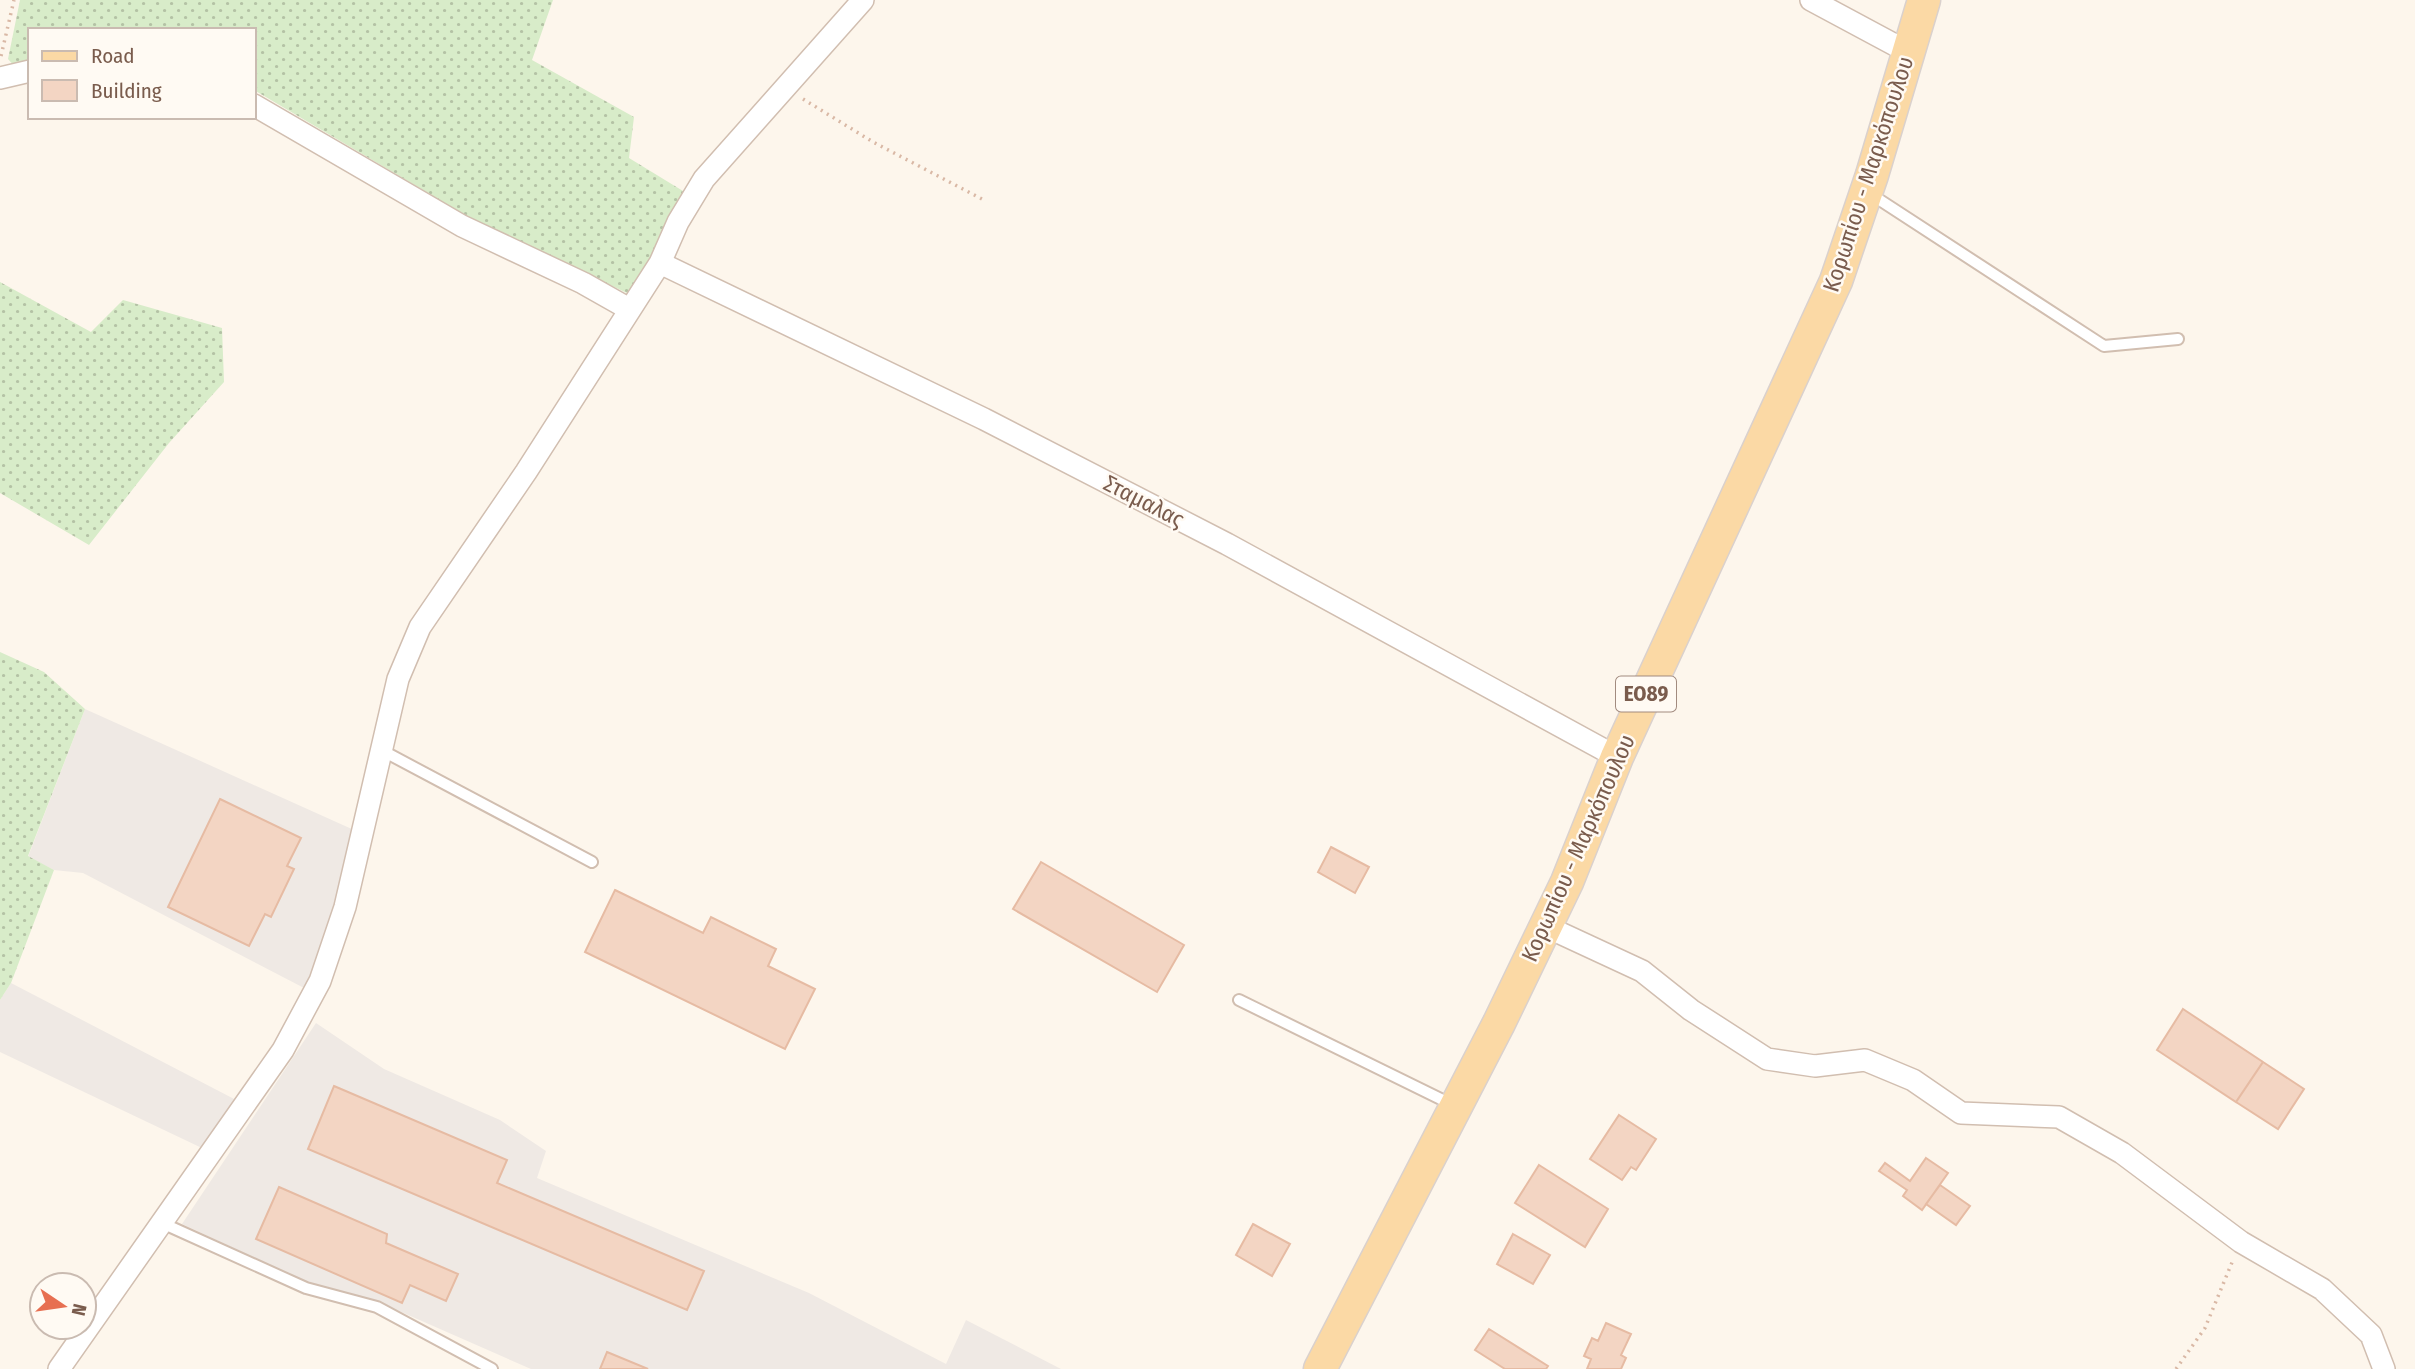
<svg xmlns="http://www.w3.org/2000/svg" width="2415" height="1369" font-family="'Fira Sans Condensed',sans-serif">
<defs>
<pattern id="grass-dots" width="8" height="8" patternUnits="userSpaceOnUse" patternTransform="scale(1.75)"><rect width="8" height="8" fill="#d8ecc9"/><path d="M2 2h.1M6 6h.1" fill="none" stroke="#b4c2a5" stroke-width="1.8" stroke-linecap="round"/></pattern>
</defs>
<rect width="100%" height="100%" fill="#fdf6ec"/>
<path fill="#efe9e4" d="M 85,709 L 354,830 L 342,891 L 306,989 L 83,873 L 54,870 L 28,857 Z
M 11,983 L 238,1101 L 204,1149 L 0,1052 L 0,1000 Z
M 316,1023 L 384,1069 L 500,1120 L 546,1151 L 537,1178 L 809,1293 L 946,1364 L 966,1320 L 1061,1369 L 531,1369 L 390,1307 L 311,1284 L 182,1224 Z"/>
<path fill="url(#grass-dots)" d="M 20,0 L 553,0 L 532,60 L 634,117 L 629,158 L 683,191 L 657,253 L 629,294 L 467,216 L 254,90 L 254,30 L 30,30 L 30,63 L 15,67 L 8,59 Z
M 0,282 L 91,332 L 123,300 L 222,328 L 224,382 L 169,443 L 89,545 L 0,493 Z
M 0,652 L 44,672 L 85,709 L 28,856 L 54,870 L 11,983 L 0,1000 Z"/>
<path fill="#f3d5c3" stroke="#e6bba3" stroke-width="2" d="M 220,799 L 301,838 L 287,866 L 294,869 L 271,917 L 265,914 L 249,946 L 168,907 Z
M 1331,847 L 1369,867 L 1355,893 L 1318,872 Z
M 1041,862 L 1184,945 L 1157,992 L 1013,909 Z
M 615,890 L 703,933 L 711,917 L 776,949 L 768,966 L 815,989 L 785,1049 L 585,952 Z
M 2183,1009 L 2263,1062 L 2236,1102 L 2157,1050 Z
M 2263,1062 L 2304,1089 L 2278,1129 L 2236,1102 Z
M 334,1086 L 507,1160 L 497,1183 L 704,1271 L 687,1310 L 308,1149 Z
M 1619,1115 L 1656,1139 L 1636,1170 L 1631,1167 L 1622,1180 L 1590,1159 Z
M 1926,1158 L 1948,1173 L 1922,1210 L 1903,1196 L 1907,1190 L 1879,1171 L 1885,1163 L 1910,1181 Z
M 1539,1165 L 1608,1209 L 1585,1247 L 1515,1203 Z
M 1940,1185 L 1970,1206 L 1956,1225 L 1926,1204 Z
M 279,1187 L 387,1234 L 386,1243 L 458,1274 L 446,1301 L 410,1285 L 402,1303 L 256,1239 Z
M 1253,1224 L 1290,1244 L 1272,1276 L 1236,1255 Z
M 1513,1234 L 1550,1255 L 1533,1284 L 1497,1264 Z
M 1606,1323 L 1631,1334 L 1621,1355 L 1626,1358 L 1621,1369 L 1587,1369 L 1591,1359 L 1584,1356 L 1592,1338 L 1598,1341 Z
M 1489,1329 L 1548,1366 L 1546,1369 L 1505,1369 L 1475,1350 Z
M 607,1352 L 648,1369 L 600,1369 Z"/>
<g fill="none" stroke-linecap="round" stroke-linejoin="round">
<g stroke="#d1beb0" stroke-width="14">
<path id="service" d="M 1869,193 L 2104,346 L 2178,339
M 383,751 L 592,862
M 1239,1000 L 1453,1105
M 162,1223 L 306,1288 L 377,1307 L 492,1369"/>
</g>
<g stroke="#d1beb0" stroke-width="24">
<path id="minor" d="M 1811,0 L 1908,52
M 0,78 L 30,71
M 254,105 L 462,226 L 583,283 L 629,309
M 660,263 L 984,419 L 1227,544 L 1617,757
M 1545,926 L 1642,971 L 1691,1010 L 1767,1059 L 1815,1066 L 1865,1060 L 1913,1080 L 1961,1113 L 2059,1117 L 2122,1153 L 2241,1242 L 2322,1289 L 2371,1335 L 2384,1369
M 59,1369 L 283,1050 L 320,981 L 345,907 L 398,679 L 420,627 L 526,472 L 660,263 L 678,222 L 704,179 L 863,0"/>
</g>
<g stroke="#dad1cd" stroke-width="35">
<path id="primary" d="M 1320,1369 L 1499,1023 L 1567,882 L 1617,757 L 1836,281 L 1872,175 L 1924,0"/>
</g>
<path stroke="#d9b8a5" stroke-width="3.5" stroke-dasharray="2 5" stroke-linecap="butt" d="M 1,56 L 14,0
M 803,99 L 873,142 L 982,199
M 2176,1369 L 2205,1328 L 2233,1260"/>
<use href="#service" stroke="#fff" stroke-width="10"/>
<use href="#minor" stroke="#fff" stroke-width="21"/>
<use href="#primary" stroke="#fbd9a5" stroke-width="32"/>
</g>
<g text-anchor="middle" stroke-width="5" stroke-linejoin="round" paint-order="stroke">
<rect fill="#fffaf3" stroke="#a28b7f" stroke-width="2" x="1616" y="676.5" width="60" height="35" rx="5"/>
<g font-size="21" font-weight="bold" fill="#7a5c4d">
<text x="1646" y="701">ΕΟ89</text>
</g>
<g font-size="23" fill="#7a5c4d" stroke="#fffaf3">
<text transform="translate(1868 174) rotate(-72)" y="8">Κορωπίου - Μαρκόπουλου</text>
<text transform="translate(1144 501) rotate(27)" y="8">Σταμαλας</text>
<text transform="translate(1578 848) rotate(-66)" y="8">Κορωπίου - Μαρκόπουλου</text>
</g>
</g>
<rect x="28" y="28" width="228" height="91" fill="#fffaf3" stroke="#cabbb1" stroke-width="2"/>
<rect x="42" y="51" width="35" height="10" fill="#fbd9a5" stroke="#cabbb1" stroke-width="2"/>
<text x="91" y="63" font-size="21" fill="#7a5c4d">Road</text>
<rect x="42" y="80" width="35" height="21" fill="#f3d5c3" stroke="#cabbb1" stroke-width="2"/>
<text x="91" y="98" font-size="21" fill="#7a5c4d">Building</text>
<g transform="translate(63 1306) rotate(103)"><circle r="33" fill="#fffaf3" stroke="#cabbb1" stroke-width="2"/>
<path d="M0-5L12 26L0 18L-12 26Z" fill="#e76f51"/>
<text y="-10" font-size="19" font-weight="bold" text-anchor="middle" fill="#7a5c4d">N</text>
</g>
</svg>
